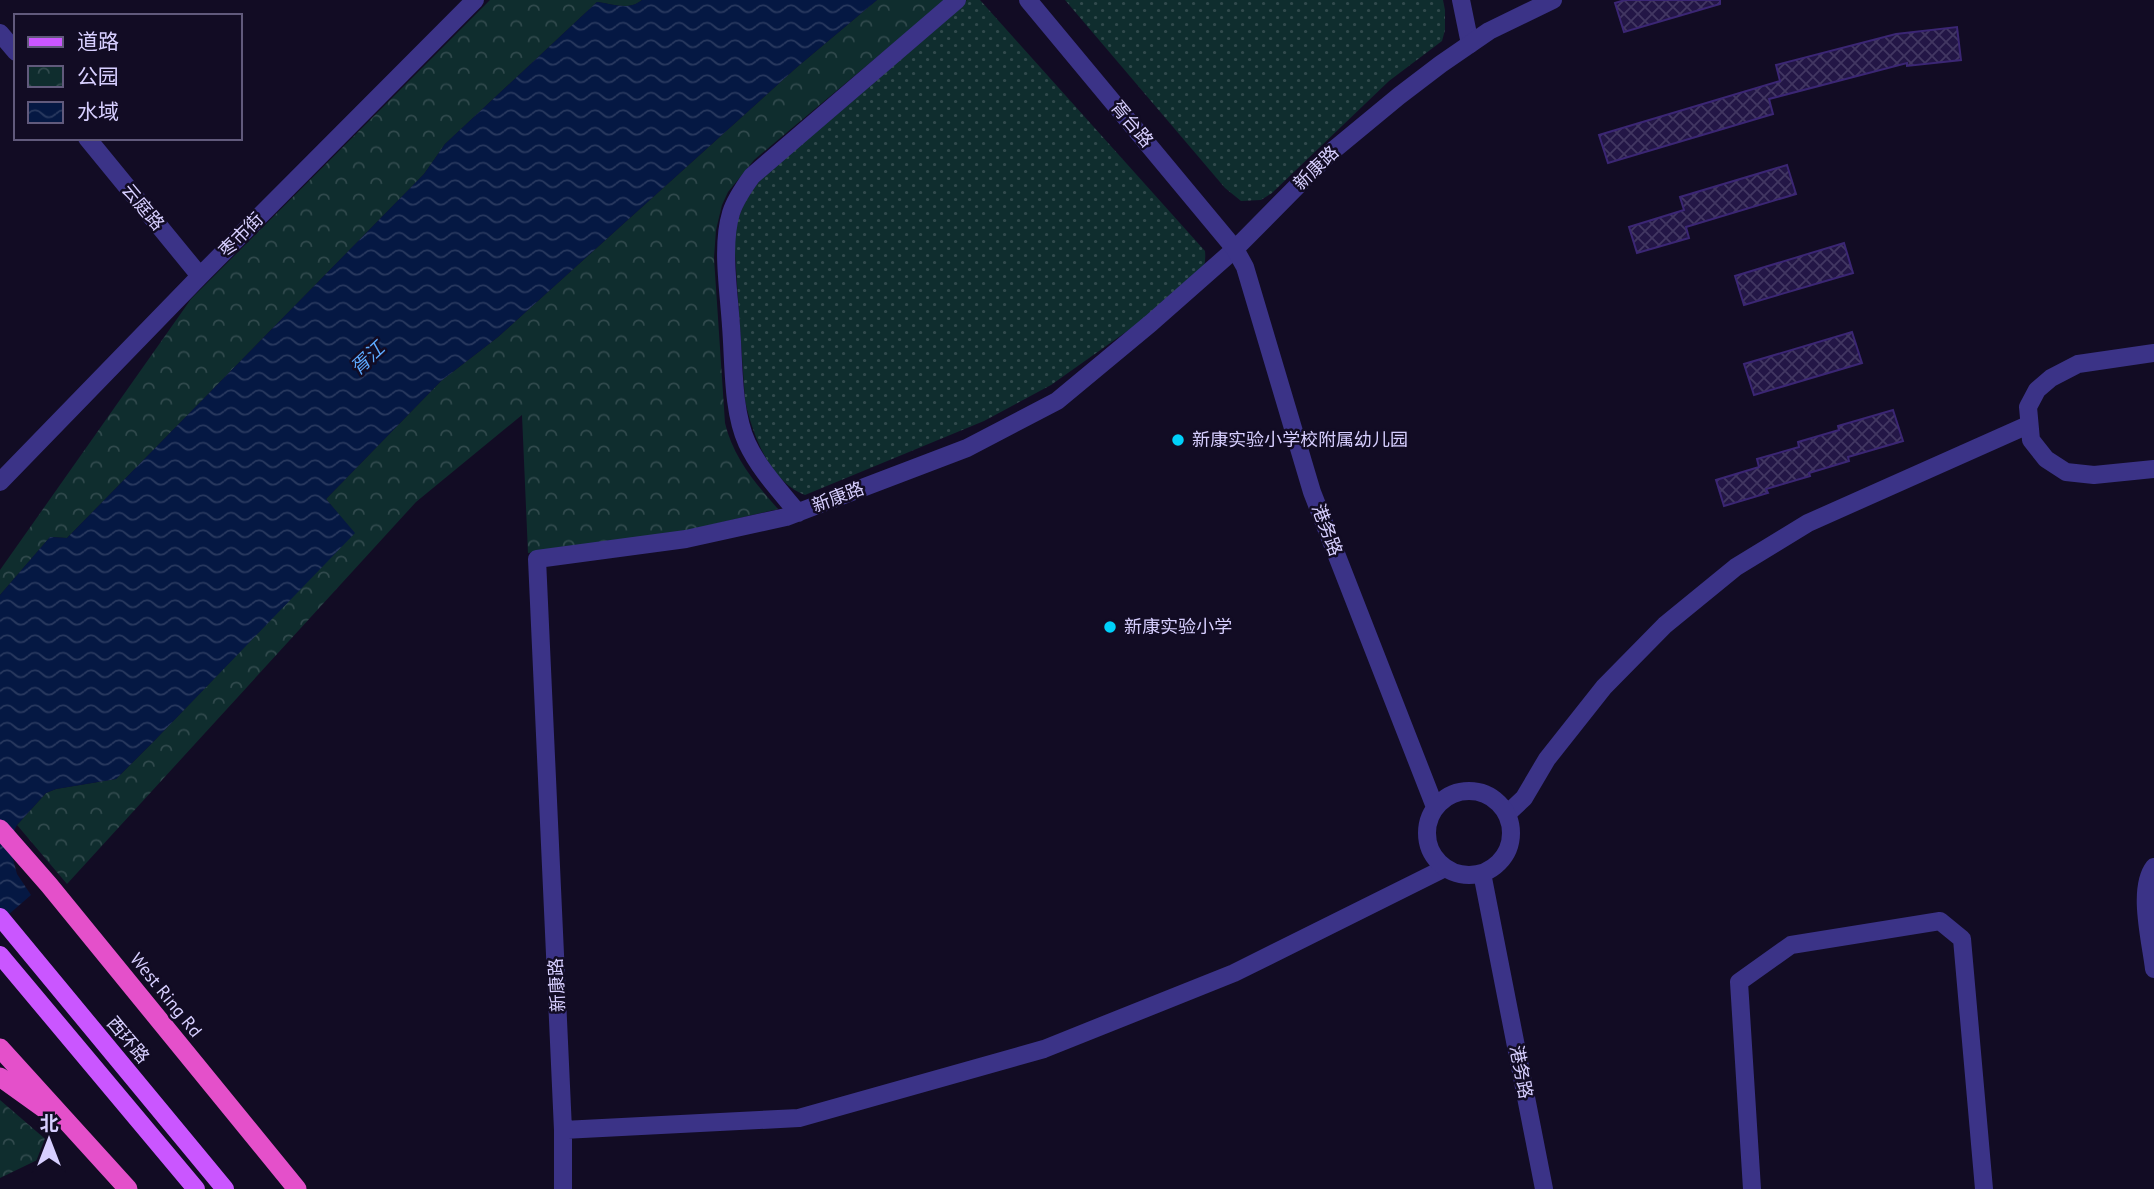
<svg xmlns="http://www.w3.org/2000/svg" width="2154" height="1189" font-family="'PT Sans','Noto Sans SC',sans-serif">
<defs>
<pattern id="grass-dots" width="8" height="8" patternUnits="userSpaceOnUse" patternTransform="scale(1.75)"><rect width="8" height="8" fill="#0f2d2e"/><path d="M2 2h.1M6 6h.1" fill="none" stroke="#314a4d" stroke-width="1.8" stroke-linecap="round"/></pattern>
<pattern id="park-crowns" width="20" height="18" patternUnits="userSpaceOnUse" patternTransform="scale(1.75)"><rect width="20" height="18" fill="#0f2d2e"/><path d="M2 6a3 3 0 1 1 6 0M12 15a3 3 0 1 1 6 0" fill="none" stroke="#314a4d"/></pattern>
<pattern id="water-waves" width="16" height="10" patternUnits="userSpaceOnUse" patternTransform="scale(1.75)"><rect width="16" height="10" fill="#051843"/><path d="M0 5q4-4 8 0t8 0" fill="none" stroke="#29395f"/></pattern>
<pattern id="building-cross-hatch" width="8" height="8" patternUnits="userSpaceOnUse" patternTransform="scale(1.75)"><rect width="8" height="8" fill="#231646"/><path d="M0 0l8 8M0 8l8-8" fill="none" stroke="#423762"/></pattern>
</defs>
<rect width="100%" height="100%" fill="#120c24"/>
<path fill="url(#grass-dots)" d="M 967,0 L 980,0 L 1205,251 C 1207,269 1199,276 1188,288 L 1051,385 L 984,421 L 805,495 C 770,482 752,434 745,400 L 734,239 C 737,215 746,197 762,178 Z
M 1065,0 L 1443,0 L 1445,10 L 1445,30 L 1442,41 L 1389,81 L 1272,193 L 1261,200 L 1241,201 L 1225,188 Z"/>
<path fill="url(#park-crowns)" d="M 490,0 L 642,0 C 629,11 613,4 597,2 L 445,144 L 424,174 L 67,538 L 50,537 L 0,595 L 0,570 L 191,299 Z
M 877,0 L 945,0 L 754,160 L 728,192 L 722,205 L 716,230 L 714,258 L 725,423 C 733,457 755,483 778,509 L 689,530 L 528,553 L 522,415 L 416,502 L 67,884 L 17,825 L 46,793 L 56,789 L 116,779 L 155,740 L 354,533 L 326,499 L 441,381 L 498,337 L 796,68 Z
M 0,1100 L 58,1150 L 0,1178 Z"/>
<path fill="url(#water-waves)" d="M 642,0 L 877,0 L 796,68 L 498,337 L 441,381 L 326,499 L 355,533 L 155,740 L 116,779 L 56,789 L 46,793 L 17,825 L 13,833 L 13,859 L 17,874 L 31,895 L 0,922 L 0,595 L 50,537 L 67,538 L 424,174 L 445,144 L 597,2 C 613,4 629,11 642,0 Z"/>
<path fill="url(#building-cross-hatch)" stroke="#3b2674" stroke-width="2" d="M 1625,0 L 1720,0 L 1720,4 L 1624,32 L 1615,3 Z
M 1957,27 L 1961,60 L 1907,66 L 1907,63 L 1769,99 L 1773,114 L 1608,163 L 1599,135 L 1780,81 L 1776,65 L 1896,34 Z
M 1787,165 L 1796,194 L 1686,227 L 1689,238 L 1637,253 L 1629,227 L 1684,210 L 1680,197 Z
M 1844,243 L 1853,273 L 1744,305 L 1735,276 Z
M 1852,332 L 1862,363 L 1754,395 L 1744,364 Z
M 1893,410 L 1903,441 L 1848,457 L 1849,461 L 1809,473 L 1810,476 L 1766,489 L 1768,493 L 1724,506 L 1716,480 L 1759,467 L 1757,459 L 1799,447 L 1798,442 L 1839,430 L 1838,426 Z"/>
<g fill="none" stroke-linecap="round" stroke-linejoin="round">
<path stroke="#3b3387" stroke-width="18" d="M 1461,0 L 1470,44
M 2154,353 L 2078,364 L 2051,378 L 2037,390 L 2028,407 L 2031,440 L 2046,459 L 2066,472 L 2094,475 L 2154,469
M 798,513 C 780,491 759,469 747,443 C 732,410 734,362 731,326 C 729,292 721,246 731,213 C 735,200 744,187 752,176 L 957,0
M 1507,814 L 1524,798 L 1547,759 L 1604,687 L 1665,625 L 1736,567 L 1808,523 L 2028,425
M 2154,867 C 2137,889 2151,942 2154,969
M 563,1130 L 537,559 L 686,539 L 786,517 L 967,448 L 1057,401 L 1151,323 L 1235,249
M 563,1189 L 563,1130 L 799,1118 L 1044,1049 L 1234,973 L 1445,868
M 1752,1189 L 1739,982 L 1791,945 L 1940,921 L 1962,939 L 1984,1189"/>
<path stroke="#3b3387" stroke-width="18" d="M 1028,0 L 1235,249 L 1245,267 L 1312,492 L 1435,807
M 0,33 L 16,52
M 87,138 L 200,276
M 1235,249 L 1330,153 L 1399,96 L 1441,64 L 1489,31 L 1553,0
M 0,482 L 200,276 L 475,0
M1427 833a42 42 0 1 1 84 0a42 42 0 1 1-84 0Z
M 1482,873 L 1544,1189"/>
<path stroke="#ca56ff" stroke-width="18" d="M 0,917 L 225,1189
M 0,955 L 196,1189"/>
<path stroke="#e450ca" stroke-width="19" d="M 0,829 L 49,885 L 297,1189
M 0,1048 L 128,1189
M 0,1077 L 46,1110"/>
</g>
<g fill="#00d1fa" stroke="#120c24" stroke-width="2.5">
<circle cx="1178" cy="440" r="7"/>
<circle cx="1110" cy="627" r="7"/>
</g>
<g text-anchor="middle" stroke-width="5" stroke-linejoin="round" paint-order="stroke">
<g font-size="18" fill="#d7cfff" stroke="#120c24">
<text transform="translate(1132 124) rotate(50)" y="6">胥台路</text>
<text transform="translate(1316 168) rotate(-44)" y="6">新康路</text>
<text transform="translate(143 207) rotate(50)" y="6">云庭路</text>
<text transform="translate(241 235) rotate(-45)" y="6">枣市街</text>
<text transform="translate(838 497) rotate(-21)" y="6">新康路</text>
<text transform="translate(1327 530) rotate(69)" y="6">港务路</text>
<text transform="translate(557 985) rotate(-93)" y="6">新康路</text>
<text transform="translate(166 995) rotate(51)" y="6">West Ring Rd</text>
<text transform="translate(128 1040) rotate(50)" y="6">西环路</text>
<text transform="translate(1521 1072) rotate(79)" y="6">港务路</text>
</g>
<g font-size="18" fill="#d7cfff" stroke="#120c24" text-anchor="start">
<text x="1192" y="446">新康实验小学校附属幼儿园</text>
<text x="1124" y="633">新康实验小学</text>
</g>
<g font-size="19" font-style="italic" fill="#5daaff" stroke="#120c24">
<text transform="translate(367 358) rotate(-43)" y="7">胥江</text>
</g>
</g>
<rect x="14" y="14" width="228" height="126" fill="#120c24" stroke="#615a7c" stroke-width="2"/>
<rect x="28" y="37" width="35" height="10" fill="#ca56ff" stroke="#615a7c" stroke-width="2"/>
<text x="77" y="49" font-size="21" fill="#d7cfff">道路</text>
<rect x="28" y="66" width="35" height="21" fill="url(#park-crowns)" stroke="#615a7c" stroke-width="2"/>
<text x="77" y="84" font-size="21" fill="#d7cfff">公园</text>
<rect x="28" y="102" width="35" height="21" fill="url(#water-waves)" stroke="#615a7c" stroke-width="2"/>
<text x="77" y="119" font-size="21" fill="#d7cfff">水域</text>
<g transform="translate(49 1140)" stroke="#120c24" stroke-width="5" paint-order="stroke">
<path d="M0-5L12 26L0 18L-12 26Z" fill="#d7cfff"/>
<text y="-10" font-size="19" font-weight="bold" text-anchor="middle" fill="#d7cfff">北</text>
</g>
</svg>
